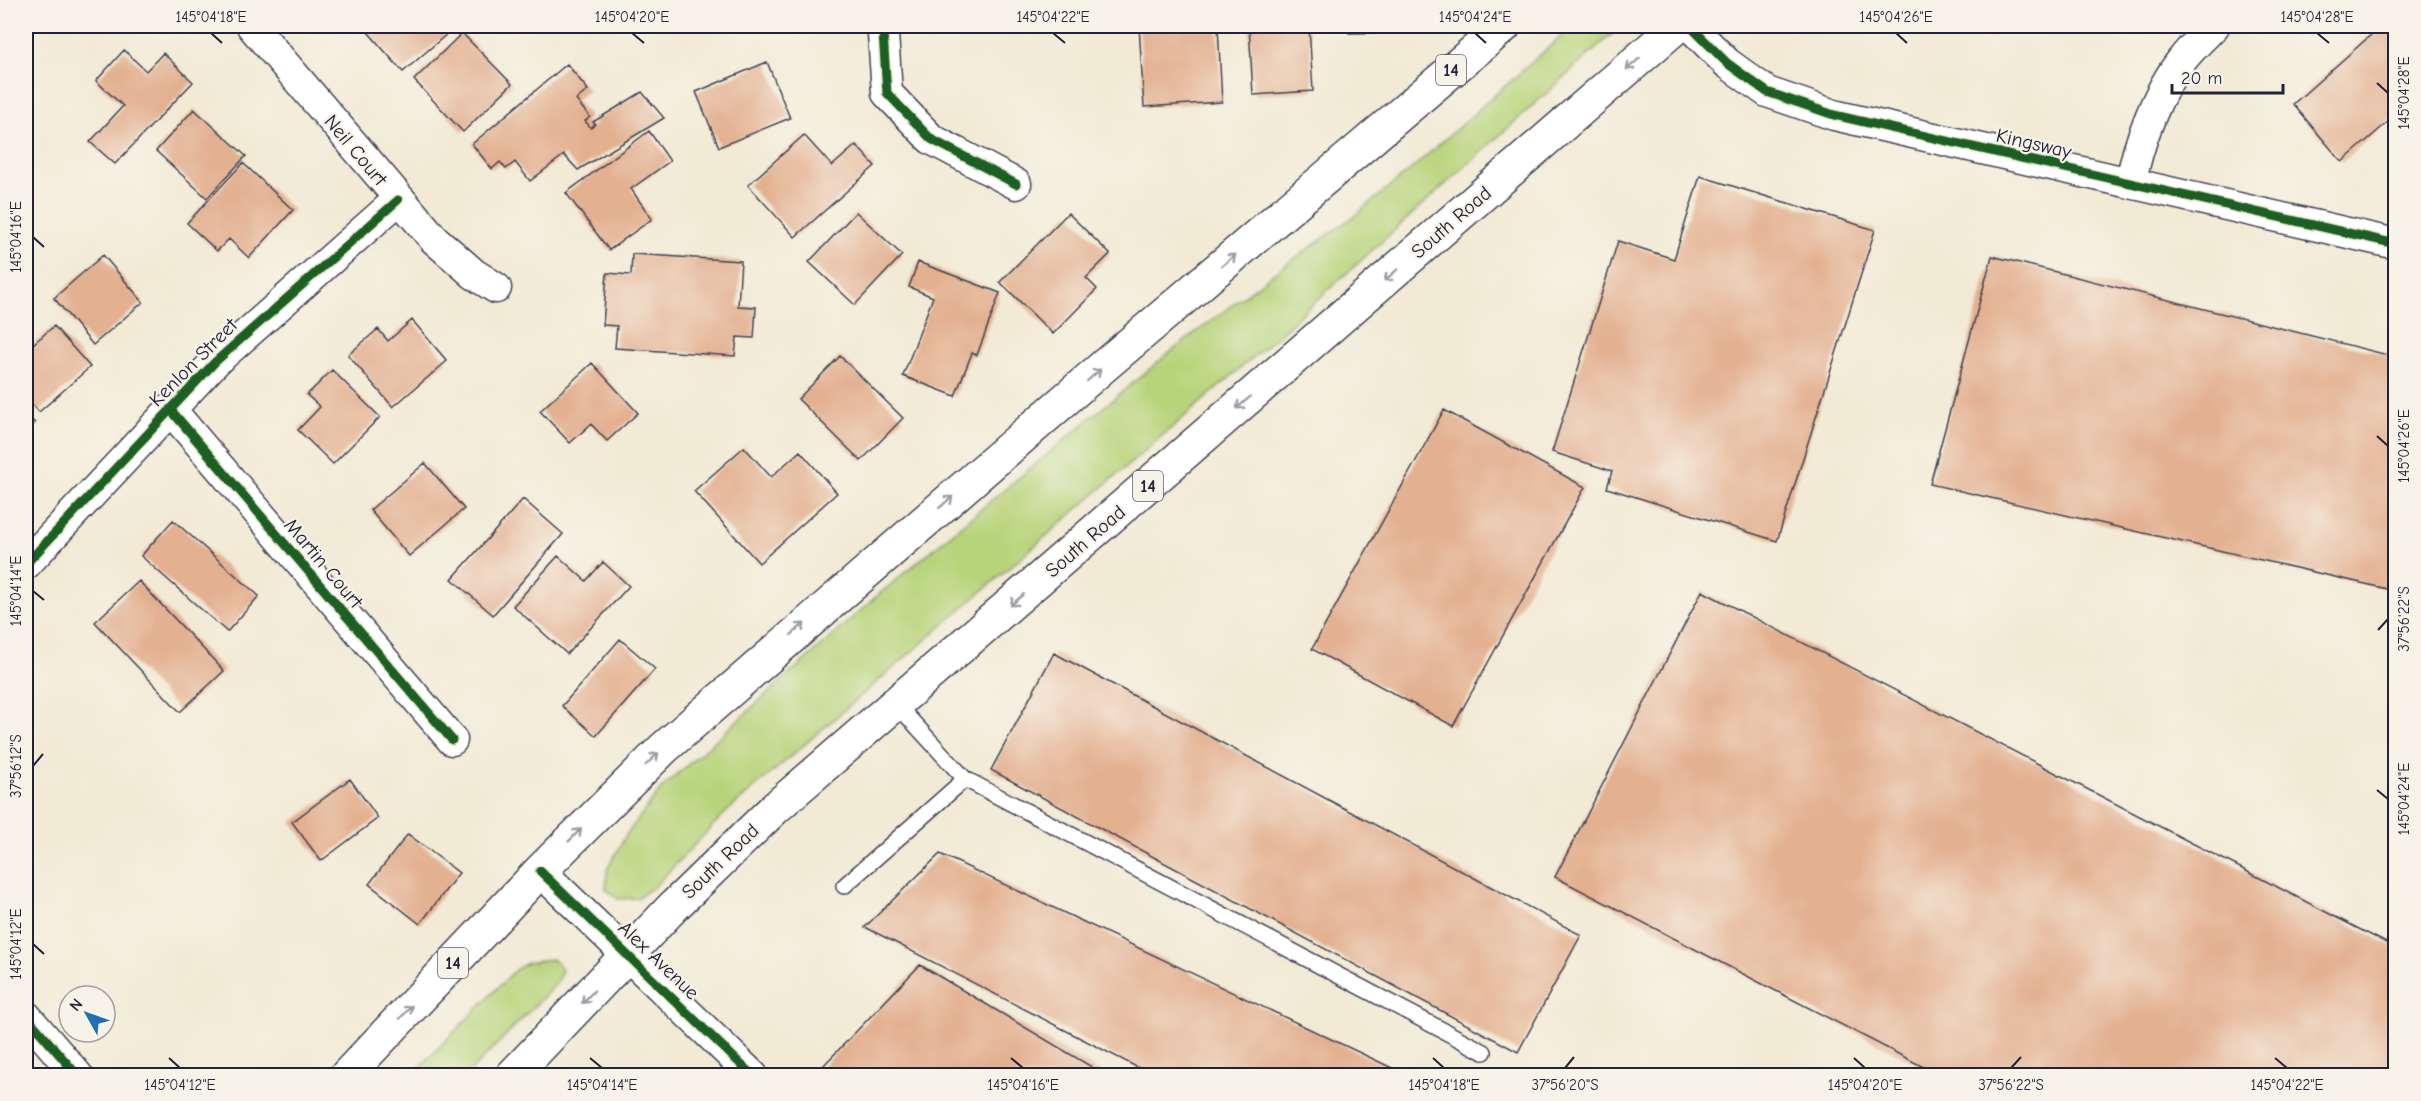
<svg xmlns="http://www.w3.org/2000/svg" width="2421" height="1101" font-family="'Comic Neue',sans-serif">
<rect width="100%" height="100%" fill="#f7f3e8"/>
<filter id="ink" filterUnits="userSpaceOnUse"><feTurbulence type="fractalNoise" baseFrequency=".0167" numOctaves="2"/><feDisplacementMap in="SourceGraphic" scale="12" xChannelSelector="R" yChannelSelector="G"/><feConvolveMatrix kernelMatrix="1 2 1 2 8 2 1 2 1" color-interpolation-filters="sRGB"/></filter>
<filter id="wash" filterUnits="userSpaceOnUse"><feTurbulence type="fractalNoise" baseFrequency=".008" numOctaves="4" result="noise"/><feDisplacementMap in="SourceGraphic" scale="24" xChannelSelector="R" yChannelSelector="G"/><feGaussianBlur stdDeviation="1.35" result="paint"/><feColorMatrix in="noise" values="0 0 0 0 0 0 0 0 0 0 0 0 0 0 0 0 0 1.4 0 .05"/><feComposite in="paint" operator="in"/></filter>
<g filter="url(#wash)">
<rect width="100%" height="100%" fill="#f2ead5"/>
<path fill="#b7d47a" stroke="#6c7b5a" stroke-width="1.5" d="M 1573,26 L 1621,26 L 1265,347 L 724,814 L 654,887 L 637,898 L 618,899 L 606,889 L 607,870 L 626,835 L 662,788 L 878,595 L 1164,357 L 1270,276 L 1353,217 L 1409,171 Z
M 551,959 L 558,963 L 562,970 L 556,984 L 467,1075 L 412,1075 L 515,970 L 527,963 Z"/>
<g id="blocks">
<path fill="#e3b090" d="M 376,26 L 456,26 L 403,72 L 368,32 Z
M 745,26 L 780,26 L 779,31 Z
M 1139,26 L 1218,26 L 1222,102 L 1144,107 Z
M 1249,26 L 1309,26 L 1313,91 L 1253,95 Z
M 1349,26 L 1415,26 L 1415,32 L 1349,33 Z
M 2381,26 L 2396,26 L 2396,115 L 2342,162 L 2293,104 Z
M 462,33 L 512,84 L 463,132 L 414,80 Z
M 124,50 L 146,71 L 163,53 L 193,82 L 115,164 L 90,142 L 123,106 L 96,81 Z
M 767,62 L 790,118 L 719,147 L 696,92 Z
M 567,64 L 588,90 L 576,100 L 590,117 L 585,121 L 591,128 L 595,124 L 593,122 L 642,92 L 664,118 L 578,170 L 564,155 L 530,181 L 515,162 L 506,169 L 500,162 L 492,169 L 472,144 Z
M 194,109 L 246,156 L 207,198 L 156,151 Z
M 649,131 L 670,161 L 631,189 L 652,219 L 609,250 L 566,193 Z
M 804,135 L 832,166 L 856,145 L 875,166 L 795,237 L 748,185 Z
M 243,163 L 293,210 L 249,258 L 229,239 L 217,251 L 187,223 Z
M 1700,176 L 1875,230 L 1777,541 L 1607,488 L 1612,471 L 1552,452 L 1618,241 L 1674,259 Z
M 856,212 L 902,255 L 855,305 L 809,262 Z
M 1068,213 L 1110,254 L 1086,278 L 1097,289 L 1053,334 L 1000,282 Z
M 632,254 L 741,261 L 738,306 L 756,307 L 754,338 L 737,337 L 735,356 L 615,348 L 617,326 L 603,325 L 607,273 L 631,275 Z
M 103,255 L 143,302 L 93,345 L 54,298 Z
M 1992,256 L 2396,357 L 2396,591 L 1930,484 Z
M 918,262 L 1000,293 L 977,355 L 972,353 L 955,396 L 903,376 L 933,297 L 909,287 Z
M 412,320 L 447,361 L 393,407 L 348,355 L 378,329 L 388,341 Z
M 54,326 L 90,367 L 39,412 L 26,397 L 26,350 Z
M 840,356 L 903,418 L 861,461 L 798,399 Z
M 592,363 L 638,413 L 607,441 L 591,424 L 570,443 L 540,411 Z
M 332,370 L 380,417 L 333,464 L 298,430 L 320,407 L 307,395 Z
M 1444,410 L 1585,487 L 1453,726 L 1312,649 Z
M 26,415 L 35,423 L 26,433 Z
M 744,447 L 771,477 L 800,451 L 837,493 L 759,563 L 694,491 Z
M 425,463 L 464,509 L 409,556 L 370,510 Z
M 523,499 L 563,534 L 493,615 L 452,579 Z
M 173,520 L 259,596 L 227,632 L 141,556 Z
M 558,556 L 586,581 L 603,562 L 629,586 L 567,654 L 513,606 Z
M 139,581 L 224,671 L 180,712 L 95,622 Z
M 1702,591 L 2396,948 L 2396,1076 L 1941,1076 L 1555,877 Z
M 620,639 L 655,669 L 596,736 L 562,706 Z
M 1054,653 L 1581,935 L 1518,1052 L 991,770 Z
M 350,779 L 378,818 L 321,861 L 292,822 Z
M 408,834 L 459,873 L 420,924 L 369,884 Z
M 940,854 L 1409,1076 L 1154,1076 L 865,927 Z
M 920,965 L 1107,1076 L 832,1076 L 823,1066 Z"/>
</g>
</g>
<g filter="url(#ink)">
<use href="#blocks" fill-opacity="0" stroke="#414052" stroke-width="1.5"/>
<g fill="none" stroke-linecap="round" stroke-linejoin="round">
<g stroke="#414052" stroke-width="18">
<path id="service" d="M 965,779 L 1484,1052
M 844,886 L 965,779 L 897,705"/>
</g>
<g stroke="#414052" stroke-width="33">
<path id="minor" d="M 252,26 L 434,239 L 474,274 L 496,288
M 886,26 L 883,34 L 887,93 L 931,139 L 1016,184
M 1690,26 L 1727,63 L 1767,92 L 1834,115 L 2396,244
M 2131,183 C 2137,145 2158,90 2182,60 C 2192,47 2203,37 2214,26
M 170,409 L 452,740
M 26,564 L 215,362 L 398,200
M 540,871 L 753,1076
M 26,1016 L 78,1076"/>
</g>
<g stroke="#414052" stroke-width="36">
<path id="trunk" d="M 346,1076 L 540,871 L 664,748 L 1105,365 L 1504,26
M 512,1076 L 673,907 L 774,809 L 1677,26"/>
</g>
<use href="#service" stroke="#fff" stroke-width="15"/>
<use href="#minor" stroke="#fff" stroke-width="30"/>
<use href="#trunk" stroke="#fff" stroke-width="33"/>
<g stroke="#f7f3e8" stroke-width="13">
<path id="cycleway" d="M 886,26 L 883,34 L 887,93 L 931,139 L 1016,184
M 1690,26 L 1727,63 L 1767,92 L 1834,115 L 2396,244
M 170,409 L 452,740
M 26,564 L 215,362 L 398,200
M 540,871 L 753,1076
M 26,1016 L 78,1076"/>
</g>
<use href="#cycleway" stroke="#1b5e20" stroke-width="9"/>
</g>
<defs><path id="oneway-shaft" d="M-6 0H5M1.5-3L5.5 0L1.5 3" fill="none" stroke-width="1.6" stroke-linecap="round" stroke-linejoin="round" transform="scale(1.5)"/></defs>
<g stroke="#9c9ca7">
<use href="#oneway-shaft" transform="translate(1633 64) rotate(139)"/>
<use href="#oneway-shaft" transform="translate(1229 260) rotate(-41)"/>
<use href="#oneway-shaft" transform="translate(1391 275) rotate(139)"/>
<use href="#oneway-shaft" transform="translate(1094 375) rotate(-41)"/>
<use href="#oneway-shaft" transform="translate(1243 403) rotate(139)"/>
<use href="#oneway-shaft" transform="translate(946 502) rotate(-41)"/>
<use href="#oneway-shaft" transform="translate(1017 600) rotate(139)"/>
<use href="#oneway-shaft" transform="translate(798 629) rotate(-41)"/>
<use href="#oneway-shaft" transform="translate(652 759) rotate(-44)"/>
<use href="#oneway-shaft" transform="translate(575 835) rotate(-45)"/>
<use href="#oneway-shaft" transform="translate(588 997) rotate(134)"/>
<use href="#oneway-shaft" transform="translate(406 1012) rotate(-47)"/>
</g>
</g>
<path fill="none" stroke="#22223b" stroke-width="2" d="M 211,33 L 222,43M 632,33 L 644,43M 1053,33 L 1065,43M 1475,33 L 1486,43M 1896,33 L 1907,43M 2317,33 L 2329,43M 2377,83 L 2388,93M 33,237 L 44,247M 2377,436 L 2388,446M 33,591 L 44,600M 2378,630 L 2388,619M 33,766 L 43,754M 2377,790 L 2388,799M 33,944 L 44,954M 169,1058 L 180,1068M 590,1058 L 602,1068M 1011,1058 L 1023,1068M 1433,1058 L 1444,1068M 1854,1058 L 1865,1068M 2275,1058 L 2287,1068M 1565,1068 L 1574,1057M 2011,1068 L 2021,1057"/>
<g text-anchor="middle" stroke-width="4.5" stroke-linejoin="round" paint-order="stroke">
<g fill="#f7f3e8" stroke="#62616f" stroke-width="1.5">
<rect x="1436" y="55" width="30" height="30" rx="4.5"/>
<rect x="1133" y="471" width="30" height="30" rx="4.5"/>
<rect x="438" y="948" width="30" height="30" rx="4.5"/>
</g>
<g font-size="18" font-weight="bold" fill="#22223b">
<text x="1451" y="76">14</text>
<text x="1148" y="492">14</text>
<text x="453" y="969">14</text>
</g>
<g font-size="20" fill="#22223b" stroke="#f7f3e8">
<text transform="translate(2034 143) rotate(13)" y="7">Kingsway</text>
<text transform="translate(356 150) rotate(50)" y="7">Neil Court</text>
<text transform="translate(1451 222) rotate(-41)" y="7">South Road</text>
<text transform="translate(193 362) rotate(-45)" y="7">Kenlon Street</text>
<text transform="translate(1085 541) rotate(-41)" y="7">South Road</text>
<text transform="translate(324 563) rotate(50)" y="7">Martin Court</text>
<text transform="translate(720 861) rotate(-44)" y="7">South Road</text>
<text transform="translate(659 960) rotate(44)" y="7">Alex Avenue</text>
</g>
</g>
<rect width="2421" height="1101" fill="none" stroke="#f7f3e8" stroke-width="66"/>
<g transform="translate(87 1014) rotate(310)"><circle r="28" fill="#f7f3e8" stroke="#a29fa3" stroke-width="1.5"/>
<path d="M0-4.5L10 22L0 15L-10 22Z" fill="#1f6fb2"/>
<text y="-9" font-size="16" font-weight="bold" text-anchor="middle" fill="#22223b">N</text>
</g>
<path d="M2172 84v9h111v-9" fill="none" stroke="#22223b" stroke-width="3"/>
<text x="2181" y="84" font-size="18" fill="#22223b" stroke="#f7f3e8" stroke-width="4.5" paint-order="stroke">20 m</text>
<rect x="33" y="33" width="2355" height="1035" fill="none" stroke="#22223b" stroke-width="2"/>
<g font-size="15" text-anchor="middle" fill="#22223b">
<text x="211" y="22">145°04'18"E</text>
<text x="632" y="22">145°04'20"E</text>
<text x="1053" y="22">145°04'22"E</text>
<text x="1475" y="22">145°04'24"E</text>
<text x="1896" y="22">145°04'26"E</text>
<text x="2317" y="22">145°04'28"E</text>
<text transform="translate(2404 93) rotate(-90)" y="5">145°04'28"E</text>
<text transform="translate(16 237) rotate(-90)" y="5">145°04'16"E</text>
<text transform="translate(2404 446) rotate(-90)" y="5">145°04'26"E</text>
<text transform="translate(16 591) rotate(-90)" y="5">145°04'14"E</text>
<text transform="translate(2404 619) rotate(-90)" y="5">37°56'22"S</text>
<text transform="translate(16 766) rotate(-90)" y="5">37°56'12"S</text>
<text transform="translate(2404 799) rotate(-90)" y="5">145°04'24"E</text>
<text transform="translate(16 944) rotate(-90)" y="5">145°04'12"E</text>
<text x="180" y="1090">145°04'12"E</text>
<text x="602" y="1090">145°04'14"E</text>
<text x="1023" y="1090">145°04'16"E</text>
<text x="1444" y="1090">145°04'18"E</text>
<text x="1565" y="1090">37°56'20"S</text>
<text x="1865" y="1090">145°04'20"E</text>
<text x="2011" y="1090">37°56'22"S</text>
<text x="2287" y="1090">145°04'22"E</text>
</g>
</svg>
